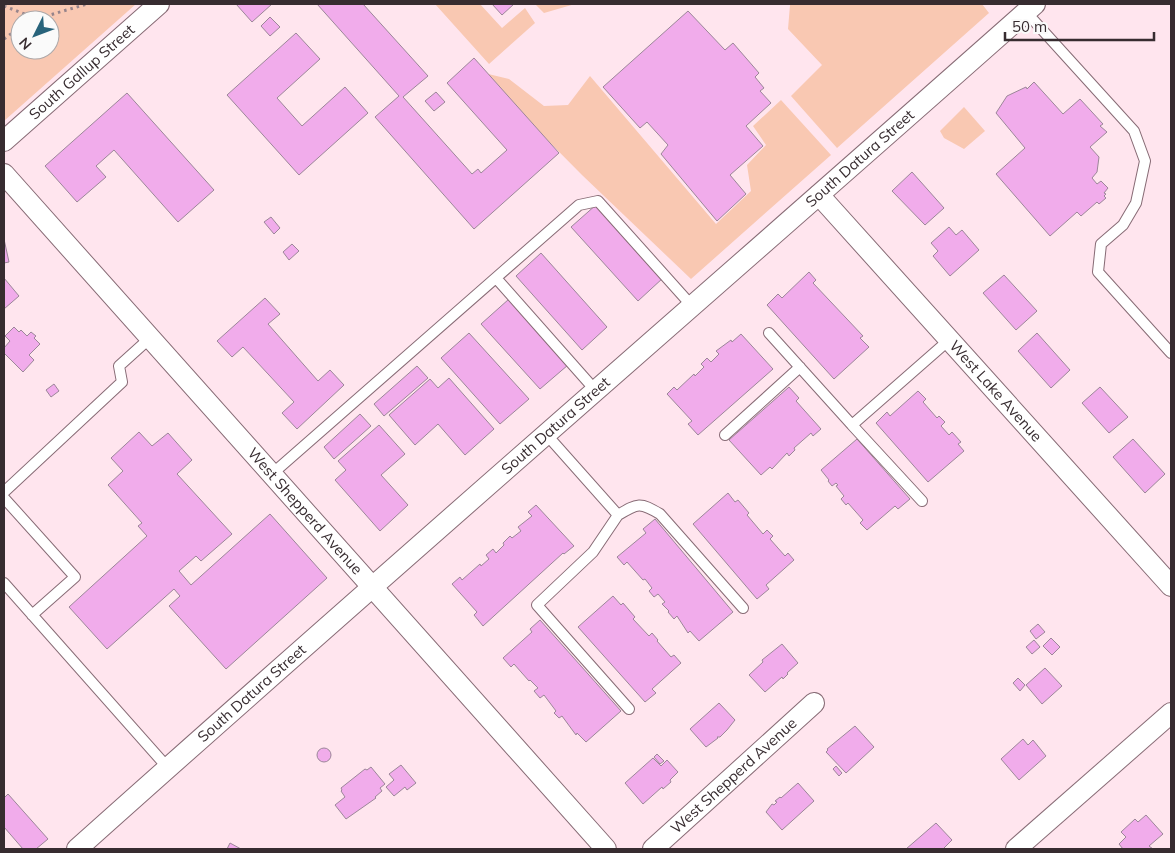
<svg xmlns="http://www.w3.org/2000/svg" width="1175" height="853" font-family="Mulish,sans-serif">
<rect width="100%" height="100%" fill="#ffe5ee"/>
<path fill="#f9c8b2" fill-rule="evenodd" d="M 4,4 L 136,4 L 4,121 ZM 20,20 L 50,20 L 50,50 L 20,50 Z
M 435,4 L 480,4 L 502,28 L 525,8 L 535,23 L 489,64 Z
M 535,4 L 575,4 L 544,13 Z
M 792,4 L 982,4 L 989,13 L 837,148 L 791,96 L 822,65 L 788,29 L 790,5 Z
M 480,72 L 509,79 L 544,106 L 568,105 L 590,76 L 716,224 L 751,191 L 747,165 L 766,145 L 753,126 L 781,100 L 831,155 L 691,279 L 582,175 Z
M 964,107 L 985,131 L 964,149 L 944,138 L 940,131 Z"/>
<path fill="#f1aceb" stroke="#9c8699" d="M 236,4 L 272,4 L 252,22 Z
M 317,4 L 363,4 L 428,76 L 403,97 L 472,174 L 478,169 L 481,173 L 507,150 L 447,83 L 474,58 L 559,153 L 474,229 L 375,117 L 399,96 Z
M 492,4 L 514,4 L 502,15 Z
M 688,11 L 725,50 L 733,43 L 759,73 L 755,77 L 764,88 L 760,91 L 771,103 L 746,126 L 763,146 L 730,175 L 746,194 L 717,221 L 661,154 L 668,145 L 647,122 L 640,128 L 603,87 Z
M 270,17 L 280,27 L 270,36 L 261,26 Z
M 296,33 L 320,59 L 277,98 L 302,126 L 345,87 L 368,113 L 299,175 L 227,95 Z
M 1034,82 L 1063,114 L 1080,99 L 1103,124 L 1100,126 L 1107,132 L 1090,147 L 1099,157 L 1097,172 L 1092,178 L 1097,184 L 1101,181 L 1108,188 L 1104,193 L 1106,194 L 1104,196 L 1106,198 L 1099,204 L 1097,202 L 1081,216 L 1077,212 L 1050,236 L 996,174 L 1025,148 L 996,113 L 1007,96 L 1026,87 L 1027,89 Z
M 436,92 L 445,102 L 434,111 L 425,101 Z
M 127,93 L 214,190 L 178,222 L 114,150 L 96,166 L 106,177 L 77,202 L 45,166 Z
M 912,172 L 944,208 L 925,225 L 892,191 Z
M 597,204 L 663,278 L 638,301 L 571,227 Z
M 271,217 L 280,228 L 274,234 L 264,222 Z
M 949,227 L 956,235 L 962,230 L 979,250 L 950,276 L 933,256 L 938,251 L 931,243 Z
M 4,239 L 9,262 L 4,263 Z
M 292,244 L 299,251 L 289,260 L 283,252 Z
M 541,253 L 607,327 L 582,350 L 516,276 Z
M 809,272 L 816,280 L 813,283 L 863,336 L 860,338 L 869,347 L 834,379 L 767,305 L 778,294 L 782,298 Z
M 1004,275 L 1037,311 L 1016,330 L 983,293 Z
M 4,278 L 19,296 L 4,309 Z
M 265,298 L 280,314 L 268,324 L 318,381 L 330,370 L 344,385 L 297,429 L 282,413 L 294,402 L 243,347 L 232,357 L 217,341 Z
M 509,299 L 568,365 L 540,389 L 481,324 Z
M 14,327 L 19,332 L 21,330 L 27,336 L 31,332 L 36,336 L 34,338 L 40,344 L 29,355 L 34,360 L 23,372 L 4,353 L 4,348 L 10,341 L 5,336 Z
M 469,333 L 529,399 L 500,424 L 441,358 Z
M 1037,333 L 1070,370 L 1051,388 L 1018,351 Z
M 741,334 L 773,369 L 698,435 L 688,424 L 692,421 L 667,394 L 674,387 L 677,390 L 694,374 L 695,376 L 704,367 L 701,364 L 707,358 L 711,362 L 719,354 L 716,351 L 731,340 L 732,342 Z
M 417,366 L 428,378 L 384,416 L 374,404 Z
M 449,378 L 494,429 L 465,455 L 438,424 L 415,445 L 389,415 L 430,379 L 438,388 Z
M 54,384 L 59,391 L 51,397 L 46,390 Z
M 789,387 L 799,398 L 796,401 L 821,429 L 813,436 L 811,433 L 794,448 L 795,450 L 789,456 L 787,453 L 772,469 L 770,467 L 761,475 L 729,440 Z
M 1100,387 L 1128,417 L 1109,433 L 1082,403 Z
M 918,391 L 926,399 L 923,402 L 937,418 L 939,416 L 945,422 L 941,426 L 949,435 L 952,432 L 961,442 L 958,444 L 964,451 L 928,482 L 876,423 L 887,412 L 890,416 Z
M 360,414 L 371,426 L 334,459 L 324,447 Z
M 379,425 L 405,454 L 381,475 L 408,505 L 380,531 L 335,480 L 346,470 L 338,461 Z
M 139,432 L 152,446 L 168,433 L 192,460 L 177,474 L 232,534 L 201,561 L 196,556 L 179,571 L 191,585 L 270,514 L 327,578 L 226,669 L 169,606 L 180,596 L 174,589 L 107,649 L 69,607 L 147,536 L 138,526 L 142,523 L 108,485 L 123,471 L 111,458 Z
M 857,439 L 910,499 L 898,509 L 895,506 L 867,530 L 860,523 L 863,520 L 848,503 L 846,505 L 841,499 L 844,496 L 836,486 L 838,485 L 836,483 L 832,486 L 828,481 L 829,480 L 821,470 Z
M 1133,439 L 1165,474 L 1145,493 L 1113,457 Z
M 728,493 L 735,502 L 738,500 L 749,513 L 747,515 L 763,534 L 767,530 L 773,536 L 770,539 L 785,556 L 788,553 L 794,560 L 766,585 L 769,589 L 757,599 L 693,524 Z
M 536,505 L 574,546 L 564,554 L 563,553 L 483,626 L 474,615 L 477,612 L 452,584 L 460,577 L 462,580 L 480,564 L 481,566 L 489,559 L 486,555 L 493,549 L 496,553 L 504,545 L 503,543 L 510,536 L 512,538 L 521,531 L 518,527 L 532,516 L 528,512 Z
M 655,519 L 733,612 L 699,641 L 690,631 L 688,633 L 677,616 L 674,619 L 668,612 L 669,611 L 662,604 L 665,602 L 658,594 L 654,597 L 649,591 L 652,588 L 645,579 L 643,580 L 627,562 L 624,565 L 617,557 L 646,533 L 643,529 Z
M 613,596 L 621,605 L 623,603 L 635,617 L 633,619 L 649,636 L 652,633 L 658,640 L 657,641 L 671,657 L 674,655 L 681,663 L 652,689 L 656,693 L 645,702 L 578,627 Z
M 540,620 L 621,711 L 586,742 L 577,733 L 576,735 L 562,716 L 559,718 L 554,713 L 556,711 L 544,695 L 540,698 L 534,691 L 538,688 L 530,680 L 529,681 L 514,664 L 511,667 L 503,658 L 532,632 L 530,629 Z
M 1038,624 L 1045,632 L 1036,639 L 1030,631 Z
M 1051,638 L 1060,647 L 1052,655 L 1043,646 Z
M 1034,640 L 1040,647 L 1032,654 L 1026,647 Z
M 782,644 L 798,663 L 787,673 L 788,674 L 783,679 L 782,677 L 765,692 L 749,675 L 763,662 L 762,660 Z
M 1045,668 L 1062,686 L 1042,704 L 1026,685 Z
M 1018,678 L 1025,685 L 1020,691 L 1013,683 Z
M 719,703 L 735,720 L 727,730 L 720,737 L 717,737 L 718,738 L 706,747 L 690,729 Z
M 855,726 L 874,747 L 846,773 L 826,752 L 828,750 L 827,749 Z
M 1023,739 L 1028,745 L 1033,740 L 1046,756 L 1019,780 L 1001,759 Z
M317 755a7 7 0 1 1 14 0a7 7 0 1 1-14 0Z
M 657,754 L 664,761 L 660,764 L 654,757 Z
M 653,758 L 661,766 L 667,760 L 678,772 L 670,780 L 671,782 L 663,789 L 662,787 L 643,804 L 625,783 Z
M 401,765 L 416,783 L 407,790 L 405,787 L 394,796 L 386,787 L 394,780 L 389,774 Z
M 836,766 L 842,773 L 839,776 L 833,769 Z
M 371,767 L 385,784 L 380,788 L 382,791 L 375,797 L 376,798 L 346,819 L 335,805 L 345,797 L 341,791 L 342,790 L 341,788 L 365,769 L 367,770 Z
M 798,783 L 814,801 L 782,830 L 766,812 L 772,804 L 774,805 L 777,802 L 775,801 L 780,797 L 781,798 Z
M 8,794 L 48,839 L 36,849 L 23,849 L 4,827 L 4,798 Z
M 1146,815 L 1163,834 L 1149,846 L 1153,849 L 1123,849 L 1119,844 L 1126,837 L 1121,832 L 1135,819 L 1138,822 Z
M 936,823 L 952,840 L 943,849 L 906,849 Z
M 230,843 L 241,849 L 227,849 Z"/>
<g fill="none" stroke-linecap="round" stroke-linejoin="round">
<g stroke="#876b75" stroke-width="12">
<path id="service" d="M 1026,12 L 1134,131 L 1145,161 L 1136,203 L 1123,225 L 1101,244 L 1098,272 L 1171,353
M 496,278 L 596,391
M 769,333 L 852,425 L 949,340
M 852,425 L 922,501
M 546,434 L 618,515 L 593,552 L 537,605 L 629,709
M 725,435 L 800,367
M 272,474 L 579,205 L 598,201 L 692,306
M 4,492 L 122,382 L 119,366 L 150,338
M 4,498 L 75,577 L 32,615
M 618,515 C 638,503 640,502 660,514 L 743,608
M 4,583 L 168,768"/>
</g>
<g stroke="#876b75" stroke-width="22">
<g id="minor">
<path id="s1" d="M 4,141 L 159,4"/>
<path id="s2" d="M 4,174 L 606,849"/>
<path id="s3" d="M 819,195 L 1171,586"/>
<path id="s4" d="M 77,849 C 394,565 716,287 1035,4"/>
<path id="s5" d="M 653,849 L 814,703"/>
<path d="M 1016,849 L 1171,713"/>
</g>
</g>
<path stroke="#97848b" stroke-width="3" stroke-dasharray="2.5 4" stroke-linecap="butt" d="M 4,6 L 35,18
M 33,20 L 87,4
M 4,39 L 20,27"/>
<use href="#service" stroke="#fff" stroke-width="10"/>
<use href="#minor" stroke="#fff" stroke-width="20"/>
</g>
<g text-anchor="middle" stroke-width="4.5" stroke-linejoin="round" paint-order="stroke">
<g font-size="15" fill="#372c30" stroke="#fafafa">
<text dy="5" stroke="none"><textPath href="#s1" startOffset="104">South Gallup Street</textPath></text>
<text dy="5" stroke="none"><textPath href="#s4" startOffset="1044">South Datura Street</textPath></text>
<text dy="5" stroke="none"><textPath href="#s3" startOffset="264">West Lake Avenue</textPath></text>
<text dy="5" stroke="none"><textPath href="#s4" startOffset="639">South Datura Street</textPath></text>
<text dy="5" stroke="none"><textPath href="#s2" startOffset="452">West Shepperd Avenue</textPath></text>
<text dy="5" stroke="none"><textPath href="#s4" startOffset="234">South Datura Street</textPath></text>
<text dy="5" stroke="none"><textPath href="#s5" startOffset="109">West Shepperd Avenue</textPath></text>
</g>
</g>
<rect width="1175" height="853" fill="none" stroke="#372c30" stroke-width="10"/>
<g transform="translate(35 35) rotate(228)"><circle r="24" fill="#fafafa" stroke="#aca8a9"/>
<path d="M0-4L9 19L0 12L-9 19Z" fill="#28637b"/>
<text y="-8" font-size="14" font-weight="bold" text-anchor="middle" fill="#372c30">N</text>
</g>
<path d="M1005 32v8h149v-8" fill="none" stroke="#372c30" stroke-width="2.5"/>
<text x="1012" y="32" font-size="15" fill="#372c30" stroke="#fafafa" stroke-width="4" paint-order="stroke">50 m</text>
</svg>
